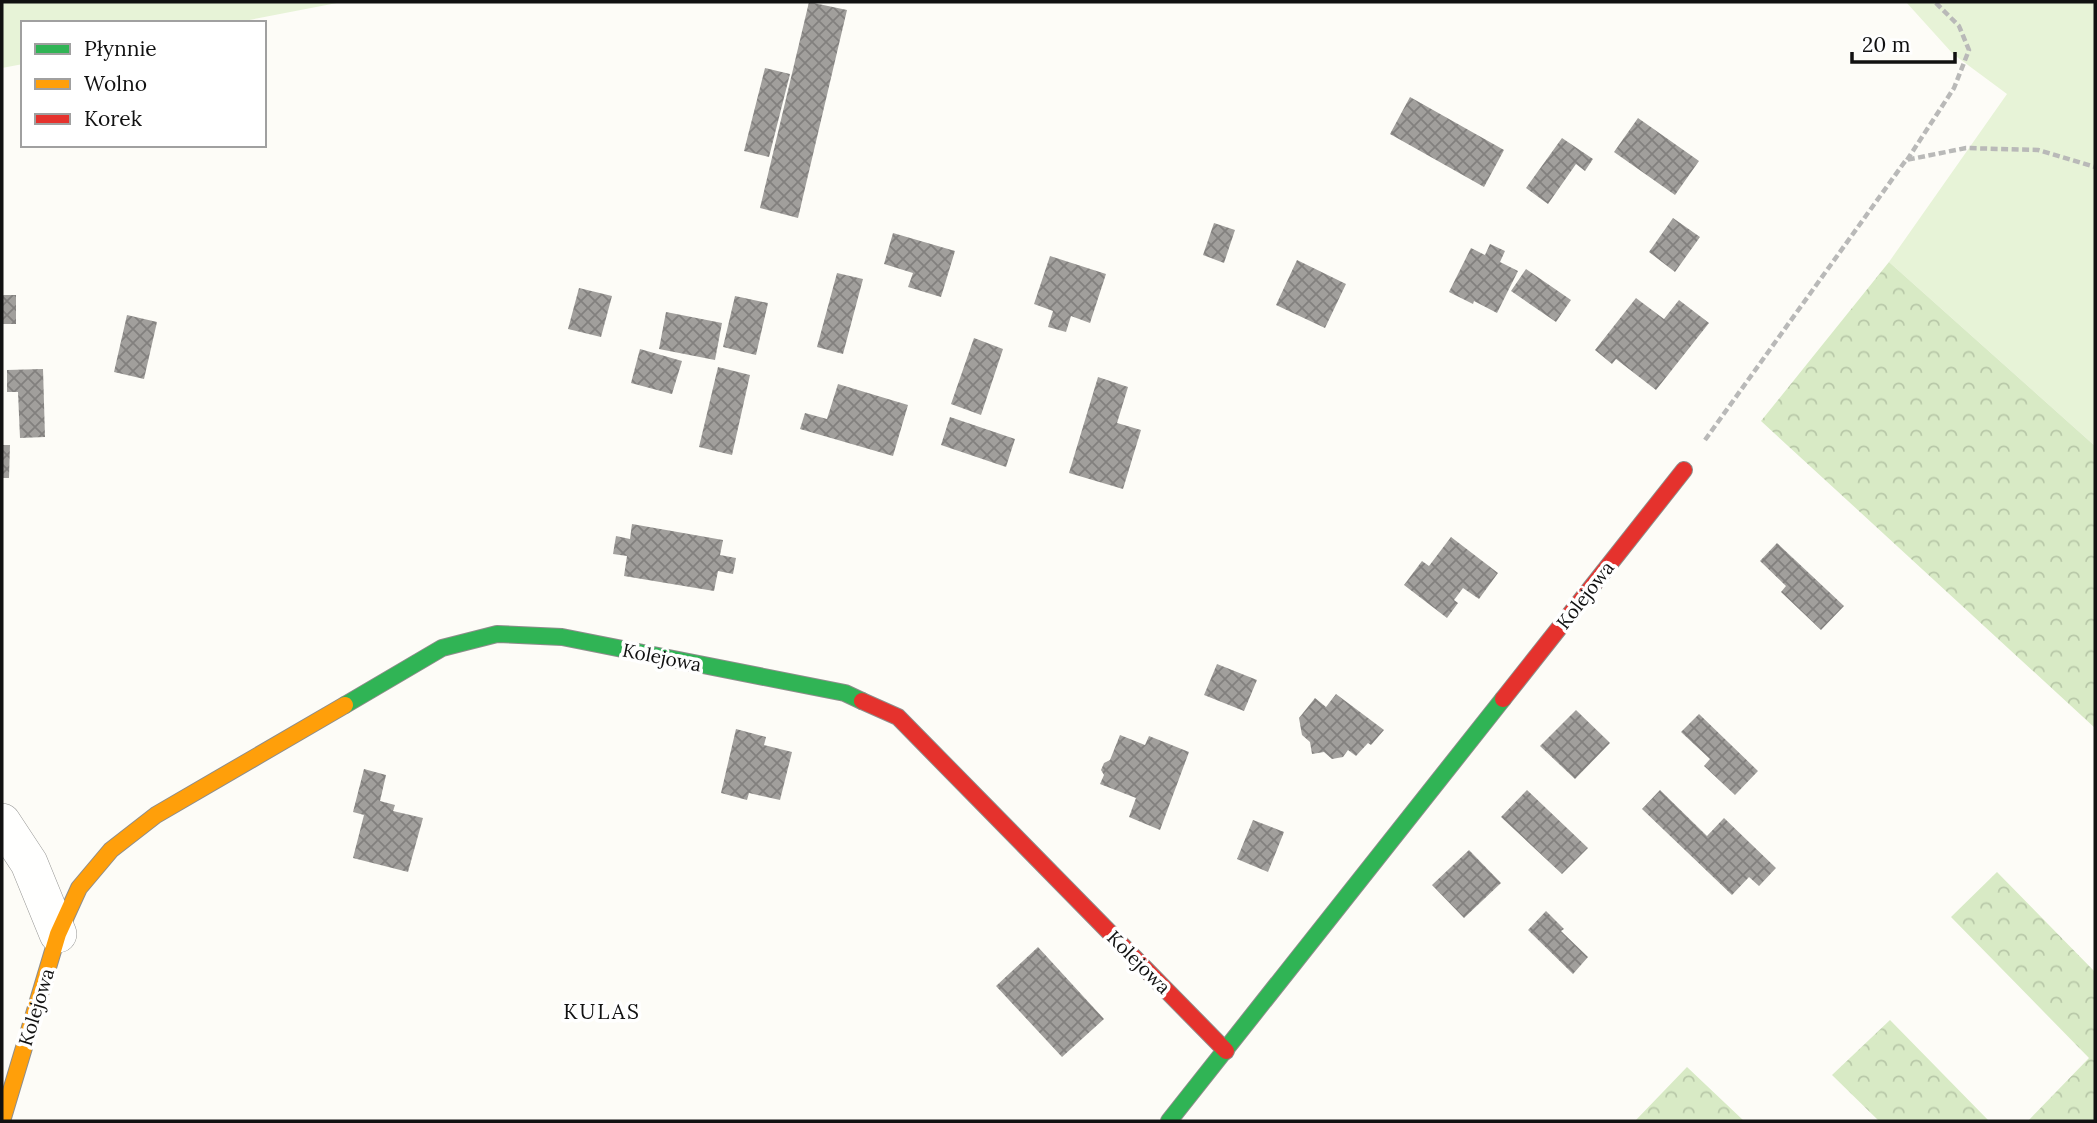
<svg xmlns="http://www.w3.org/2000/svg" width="2097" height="1123" font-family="Lora,serif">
<defs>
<pattern id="forest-crowns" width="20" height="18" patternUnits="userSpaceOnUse" patternTransform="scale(1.75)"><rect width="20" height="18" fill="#d8eac5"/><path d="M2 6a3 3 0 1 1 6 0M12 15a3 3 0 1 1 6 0" fill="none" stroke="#b8c8a8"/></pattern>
<pattern id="building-cross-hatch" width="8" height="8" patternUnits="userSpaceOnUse" patternTransform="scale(1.75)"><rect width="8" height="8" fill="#a19f9c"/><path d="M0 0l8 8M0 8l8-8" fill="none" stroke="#82807e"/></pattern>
</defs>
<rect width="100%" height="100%" fill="#fdfcf7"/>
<path fill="#e7f3d7" d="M 2,2 L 342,2 L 234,23 L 23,23 L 23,64 L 2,68 Z
M 1906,2 L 2095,2 L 2095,446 L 1889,262 L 2007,94 L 1953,54 Z"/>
<path fill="url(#forest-crowns)" d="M 1889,262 L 2095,446 L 2095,728 L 1761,421 Z
M 1997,872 L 2095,972 L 2095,1121 L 2028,1121 L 2089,1058 L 1951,917 Z
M 1890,1020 L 1989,1121 L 1879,1121 L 1832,1075 Z
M 1687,1067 L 1744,1121 L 1635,1121 Z"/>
<path fill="url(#building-cross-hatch)" d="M 809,2 L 847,10 L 798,218 L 760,208 Z
M 765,68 L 790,74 L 769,157 L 744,151 Z
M 1410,97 L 1504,150 L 1484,187 L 1390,134 Z
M 1638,118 L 1699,161 L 1675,195 L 1614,152 Z
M 1562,138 L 1593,159 L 1585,171 L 1576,164 L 1548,204 L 1526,188 Z
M 1673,218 L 1700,237 L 1675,272 L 1649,252 Z
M 1214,223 L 1235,230 L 1224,263 L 1203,255 Z
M 893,233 L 955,251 L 941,297 L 908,287 L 913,273 L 884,264 Z
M 1490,244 L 1505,251 L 1500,262 L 1518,271 L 1497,313 L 1474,301 L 1473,304 L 1449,292 L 1471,248 L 1485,255 Z
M 1050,256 L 1106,274 L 1090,323 L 1071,316 L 1066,332 L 1048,327 L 1053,311 L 1034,304 Z
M 1297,260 L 1346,284 L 1325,328 L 1276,305 Z
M 1526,269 L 1571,300 L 1556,322 L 1511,291 Z
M 837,273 L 863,279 L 843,354 L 817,347 Z
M 579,288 L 612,296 L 601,337 L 568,329 Z
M 2,295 L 16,295 L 16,324 L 2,324 Z
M 735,296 L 768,303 L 756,355 L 723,347 Z
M 1636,298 L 1664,319 L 1679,300 L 1709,323 L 1656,390 L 1616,359 L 1612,364 L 1595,350 Z
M 666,312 L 722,323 L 715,360 L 659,349 Z
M 127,315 L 157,322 L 144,379 L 114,372 Z
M 974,338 L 1003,349 L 981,415 L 951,404 Z
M 640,349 L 682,361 L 672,394 L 631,383 Z
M 718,367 L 750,375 L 732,455 L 699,447 Z
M 43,369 L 45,437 L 20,438 L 18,392 L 7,392 L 7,370 Z
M 1098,377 L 1128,387 L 1117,423 L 1141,430 L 1123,489 L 1069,473 Z
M 838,384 L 908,405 L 893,456 L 800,429 L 805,413 L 827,419 Z
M 950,417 L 1015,439 L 1006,467 L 941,445 Z
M 2,445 L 10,445 L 9,478 L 2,478 Z
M 632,524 L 723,540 L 720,555 L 736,558 L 733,574 L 718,571 L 714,591 L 624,576 L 627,556 L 613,554 L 616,536 L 630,539 Z
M 1451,537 L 1498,573 L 1479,599 L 1463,588 L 1454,600 L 1458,603 L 1447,618 L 1404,585 L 1422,561 L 1429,566 Z
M 1777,543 L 1844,606 L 1821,630 L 1781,592 L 1786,586 L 1760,561 Z
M 1217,664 L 1257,680 L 1244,711 L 1204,695 Z
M 1336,694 L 1384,730 L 1371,745 L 1368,743 L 1356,756 L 1348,750 L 1343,757 L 1332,759 L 1324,752 L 1312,754 L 1310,742 L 1302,735 L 1299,718 L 1315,698 L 1326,707 Z
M 1576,710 L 1610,743 L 1575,779 L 1540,746 Z
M 1699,714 L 1758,771 L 1735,795 L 1704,766 L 1710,759 L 1681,732 Z
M 736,729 L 766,737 L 764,745 L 792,752 L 780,800 L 749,793 L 747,800 L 721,793 Z
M 1120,735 L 1145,745 L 1149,736 L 1189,752 L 1160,830 L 1129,817 L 1136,798 L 1100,784 L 1104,775 L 1101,770 L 1104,763 L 1110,760 Z
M 364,769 L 386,775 L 380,801 L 395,805 L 393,811 L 423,818 L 408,872 L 353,858 L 364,815 L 353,812 Z
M 1527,790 L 1588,848 L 1562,874 L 1501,817 Z
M 1660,790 L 1707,836 L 1724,818 L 1776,868 L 1759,886 L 1749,877 L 1732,895 L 1642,809 Z
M 1253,820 L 1284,832 L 1268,872 L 1237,859 Z
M 1469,850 L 1501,883 L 1464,918 L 1432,885 Z
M 1546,911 L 1564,929 L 1561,931 L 1588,957 L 1573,974 L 1528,930 Z
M 1038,947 L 1104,1019 L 1062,1057 L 996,986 Z"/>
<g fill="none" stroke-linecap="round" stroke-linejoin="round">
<g stroke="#979795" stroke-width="38">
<path id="street" d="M 2,822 L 29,863 L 58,934"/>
</g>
<g stroke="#8e8d8b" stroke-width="18">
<path id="fast" d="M 345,705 L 442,648 L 497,634 L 562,637 L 845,693 L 862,701
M 1169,1121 L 1503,699"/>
</g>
<g stroke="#8e8d8b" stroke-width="18">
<path id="slow" d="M 2,1121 L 58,934 L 79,888 L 111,850 L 156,815 L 345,705"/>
</g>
<g stroke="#8e8d8b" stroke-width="18">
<path id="jam" d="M 1503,699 L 1684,470
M 862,701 L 898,717 L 1226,1051"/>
</g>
<path stroke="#b9b9b8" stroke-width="4.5" stroke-dasharray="7 3.5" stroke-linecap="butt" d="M 1907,160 L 1954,88 L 1969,50 L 1959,26 L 1935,2
M 1705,440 L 1906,160 L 1966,148 L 2038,150 L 2095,167"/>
<use href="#street" stroke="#fffffe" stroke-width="37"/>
<use href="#fast" stroke="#30b455" stroke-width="16"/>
<use href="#slow" stroke="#ff9f0a" stroke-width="16"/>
<use href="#jam" stroke="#e5322d" stroke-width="16"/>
</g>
<g text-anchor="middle" stroke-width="7" stroke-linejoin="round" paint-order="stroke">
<g font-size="19" fill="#111" stroke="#fff">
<text transform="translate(1585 595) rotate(-52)" y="7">Kolejowa</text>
<text transform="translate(662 657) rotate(11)" y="7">Kolejowa</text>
<text transform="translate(1139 962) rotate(45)" y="7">Kolejowa</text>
<text transform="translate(36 1007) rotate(-73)" y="7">Kolejowa</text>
</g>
<g font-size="21" letter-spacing="2" fill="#111" stroke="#fff">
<text x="602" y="1019">KULAS</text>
</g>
</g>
<rect width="2097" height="1123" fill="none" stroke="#111111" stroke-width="7"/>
<rect x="21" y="21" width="245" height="126" fill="#ffffff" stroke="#a0a0a0" stroke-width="2"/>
<rect x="35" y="44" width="35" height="10" fill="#30b455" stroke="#a0a0a0" stroke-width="2"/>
<text x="84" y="56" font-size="21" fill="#111111">Płynnie</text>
<rect x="35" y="79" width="35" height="10" fill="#ff9f0a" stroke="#a0a0a0" stroke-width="2"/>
<text x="84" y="91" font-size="21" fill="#111111">Wolno</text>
<rect x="35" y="114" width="35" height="10" fill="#e5322d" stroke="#a0a0a0" stroke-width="2"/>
<text x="84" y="126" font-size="21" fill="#111111">Korek</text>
<path d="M1852 52v10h103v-10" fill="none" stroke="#111111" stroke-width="3.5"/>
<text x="1862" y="52" font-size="21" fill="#111111" stroke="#ffffff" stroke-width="5" paint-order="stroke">20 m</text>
</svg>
